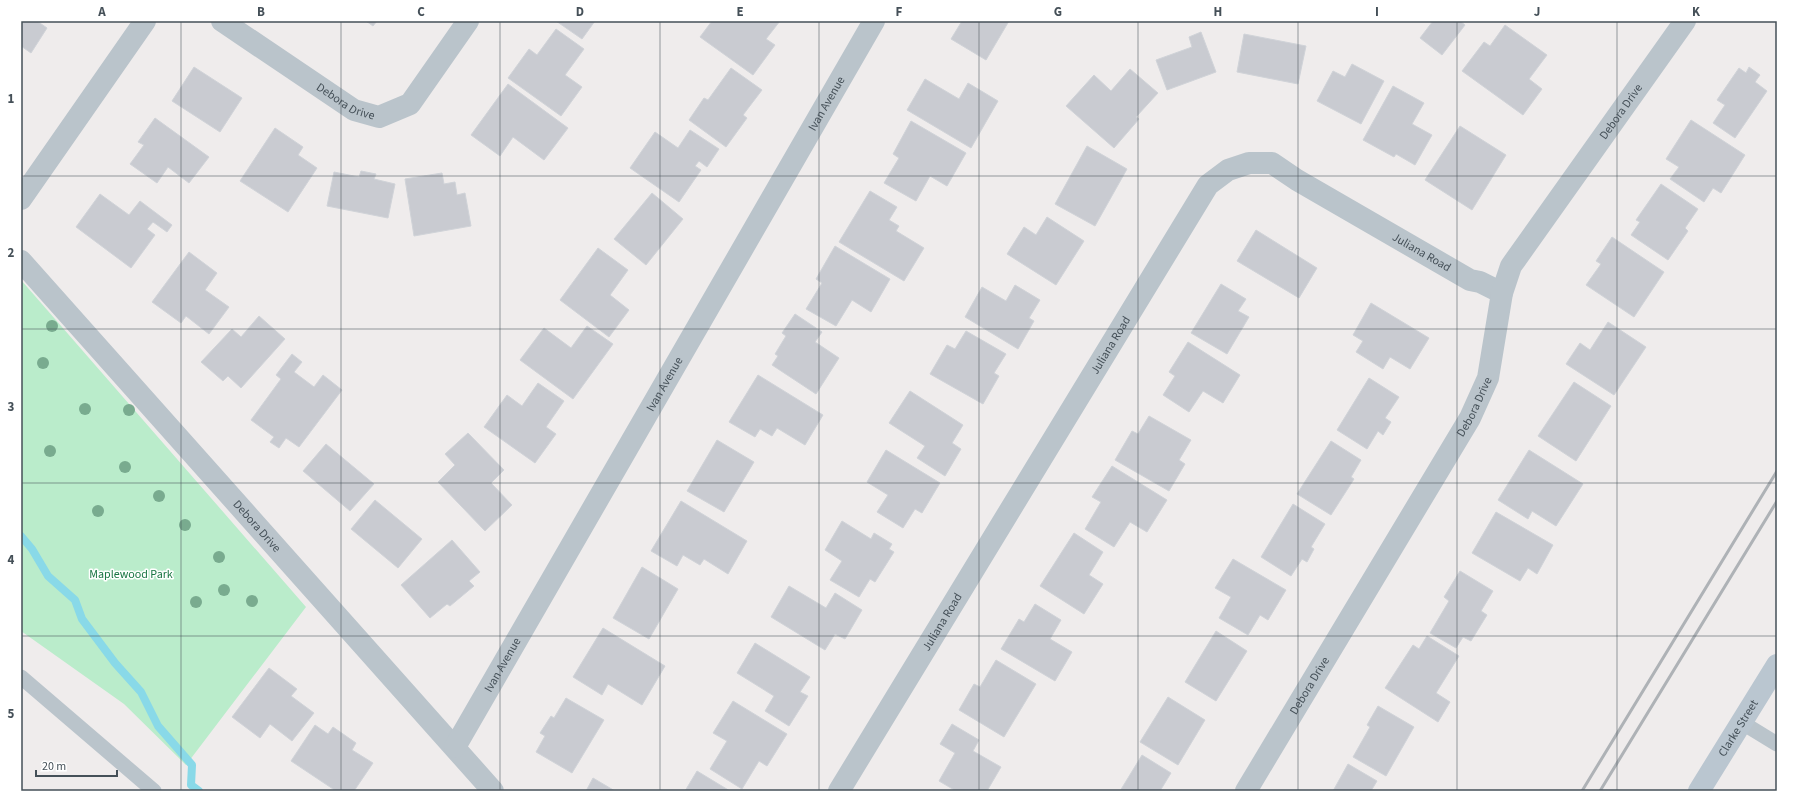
<svg xmlns="http://www.w3.org/2000/svg" width="1798" height="812" font-family="'Source Sans 3',sans-serif">
<rect width="100%" height="100%" fill="#efecec"/>
<path fill="#baeccb" d="M 21,280 L 306,607 L 186,765 L 124,704 L 21,631 Z"/>
<g fill="none" stroke-linecap="round" stroke-linejoin="round">
<path stroke="#89d9e8" stroke-width="8" d="M 21,536 L 32,549 L 48,576 L 75,600 L 82,619 L 115,663 L 141,692 L 158,726 L 192,765 L 191,785 L 199,791"/>
</g>
<path fill="#c9cbd1" stroke="#d0d3d8" d="M 21,21 L 37,21 L 47,28 L 31,53 L 21,46 Z
M 366,21 L 377,21 L 373,26 Z
M 556,21 L 595,21 L 582,39 Z
M 712,21 L 780,21 L 766,39 L 775,45 L 753,75 L 700,37 Z
M 962,21 L 1009,21 L 986,60 L 951,39 Z
M 1433,21 L 1460,21 L 1465,25 L 1442,55 L 1420,38 Z
M 1505,25 L 1547,55 L 1529,79 L 1542,89 L 1523,115 L 1462,71 L 1484,42 L 1490,46 Z
M 556,29 L 584,49 L 565,75 L 582,87 L 561,116 L 508,78 L 529,49 L 537,55 Z
M 1201,32 L 1216,72 L 1167,90 L 1156,60 L 1192,47 L 1189,37 Z
M 1244,34 L 1306,46 L 1298,84 L 1237,72 Z
M 1352,64 L 1384,81 L 1361,124 L 1317,101 L 1333,71 L 1345,77 Z
M 194,67 L 242,98 L 220,132 L 172,101 Z
M 1749,67 L 1760,75 L 1755,82 L 1767,91 L 1735,138 L 1713,123 L 1725,105 L 1717,100 L 1739,68 L 1746,73 Z
M 731,68 L 762,90 L 743,115 L 747,118 L 726,147 L 689,120 L 704,98 L 708,100 Z
M 1130,69 L 1158,93 L 1136,117 L 1139,119 L 1114,148 L 1066,106 L 1094,75 L 1111,91 Z
M 925,79 L 959,99 L 968,83 L 998,101 L 971,148 L 907,110 Z
M 508,84 L 568,128 L 544,160 L 513,137 L 500,156 L 471,135 Z
M 1393,86 L 1424,103 L 1412,124 L 1432,135 L 1415,165 L 1396,154 L 1394,157 L 1363,140 Z
M 155,118 L 209,157 L 189,183 L 168,167 L 157,183 L 130,164 L 144,145 L 138,142 Z
M 1691,120 L 1745,155 L 1721,193 L 1713,188 L 1704,202 L 1670,179 L 1679,167 L 1666,159 Z
M 911,121 L 966,153 L 947,186 L 930,176 L 916,201 L 884,183 L 899,158 L 893,154 Z
M 1460,126 L 1506,155 L 1472,210 L 1425,180 Z
M 275,128 L 303,147 L 298,155 L 317,168 L 288,212 L 240,181 Z
M 690,130 L 719,149 L 707,167 L 699,161 L 695,166 L 701,170 L 679,202 L 630,168 L 655,132 L 678,148 Z
M 1087,146 L 1127,169 L 1095,226 L 1055,204 Z
M 361,171 L 376,174 L 374,179 L 395,184 L 388,218 L 327,206 L 334,172 L 359,177 Z
M 442,173 L 444,184 L 455,182 L 457,195 L 465,193 L 471,226 L 414,236 L 405,179 Z
M 1661,184 L 1698,209 L 1685,228 L 1688,231 L 1668,260 L 1631,235 L 1640,222 L 1636,220 Z
M 870,191 L 897,207 L 889,220 L 899,226 L 896,231 L 924,248 L 904,281 L 839,242 Z
M 652,193 L 683,219 L 646,265 L 614,239 Z
M 100,194 L 129,215 L 140,201 L 172,225 L 167,232 L 153,222 L 147,229 L 155,235 L 131,268 L 76,227 Z
M 1047,217 L 1084,241 L 1056,285 L 1007,254 L 1024,227 L 1036,235 Z
M 1256,230 L 1317,268 L 1299,298 L 1237,261 Z
M 1612,237 L 1664,272 L 1634,317 L 1586,285 L 1601,264 L 1596,261 Z
M 835,246 L 890,279 L 871,312 L 852,300 L 836,326 L 806,309 L 822,283 L 816,279 Z
M 598,248 L 628,270 L 610,295 L 629,310 L 609,337 L 560,300 Z
M 189,252 L 217,273 L 205,290 L 229,307 L 209,334 L 186,316 L 181,323 L 152,302 Z
M 1221,284 L 1246,299 L 1238,311 L 1249,317 L 1227,354 L 1191,333 Z
M 1015,285 L 1040,300 L 1029,318 L 1034,321 L 1018,349 L 965,317 L 982,287 L 1006,301 Z
M 1371,303 L 1429,338 L 1410,369 L 1390,357 L 1383,369 L 1356,352 L 1363,341 L 1353,335 Z
M 795,314 L 822,332 L 815,342 L 839,358 L 816,394 L 772,365 L 778,356 L 775,354 L 786,336 L 782,333 Z
M 259,316 L 285,339 L 241,388 L 228,376 L 223,381 L 201,362 L 232,329 L 241,337 Z
M 1608,322 L 1646,347 L 1614,395 L 1566,364 L 1580,343 L 1590,350 Z
M 587,326 L 613,344 L 573,399 L 520,360 L 544,328 L 571,348 Z
M 966,331 L 1006,354 L 994,373 L 999,376 L 983,404 L 930,374 L 947,345 L 955,349 Z
M 1188,342 L 1240,375 L 1223,403 L 1203,391 L 1189,412 L 1163,395 L 1175,376 L 1169,372 Z
M 292,354 L 302,362 L 294,372 L 314,387 L 323,375 L 342,390 L 299,447 L 286,438 L 279,448 L 270,442 L 274,437 L 251,420 L 281,379 L 276,375 Z
M 758,375 L 823,415 L 805,445 L 777,428 L 772,436 L 760,429 L 755,437 L 729,422 Z
M 1369,378 L 1399,397 L 1385,418 L 1391,422 L 1383,435 L 1378,431 L 1367,449 L 1337,430 Z
M 1574,382 L 1611,406 L 1576,461 L 1538,436 Z
M 538,383 L 564,401 L 546,427 L 556,434 L 535,463 L 484,427 L 507,395 L 522,406 Z
M 910,391 L 963,425 L 952,443 L 961,449 L 945,476 L 917,458 L 925,446 L 889,423 Z
M 1149,416 L 1191,440 L 1179,460 L 1185,464 L 1169,491 L 1115,460 L 1132,431 L 1138,434 Z
M 468,433 L 504,470 L 491,483 L 512,505 L 485,531 L 438,482 L 455,465 L 445,454 Z
M 717,440 L 754,462 L 724,512 L 687,491 Z
M 1331,441 L 1361,460 L 1351,477 L 1354,479 L 1331,515 L 1297,494 Z
M 326,444 L 374,484 L 350,511 L 303,471 Z
M 886,450 L 940,483 L 922,513 L 915,509 L 903,528 L 877,512 L 888,495 L 867,482 Z
M 1529,450 L 1583,484 L 1556,526 L 1532,511 L 1528,519 L 1498,500 Z
M 1112,466 L 1167,500 L 1147,532 L 1130,522 L 1114,547 L 1085,529 L 1101,502 L 1092,497 Z
M 375,500 L 422,539 L 398,568 L 351,529 Z
M 681,501 L 747,541 L 728,574 L 704,559 L 700,565 L 683,555 L 677,566 L 651,551 Z
M 1293,504 L 1325,524 L 1311,547 L 1314,549 L 1307,562 L 1302,559 L 1291,576 L 1261,557 Z
M 1496,512 L 1553,545 L 1537,574 L 1528,568 L 1520,581 L 1472,553 Z
M 842,521 L 871,539 L 874,533 L 892,544 L 889,549 L 894,552 L 875,582 L 870,579 L 859,597 L 830,580 L 842,561 L 825,550 Z
M 1074,533 L 1103,552 L 1089,575 L 1103,584 L 1084,614 L 1040,586 Z
M 452,540 L 480,572 L 469,581 L 474,586 L 450,606 L 447,604 L 430,618 L 401,585 Z
M 1233,559 L 1286,590 L 1268,620 L 1260,615 L 1248,635 L 1219,618 L 1231,597 L 1215,588 Z
M 642,567 L 678,589 L 649,639 L 613,618 Z
M 1460,571 L 1493,591 L 1481,611 L 1487,615 L 1471,641 L 1463,637 L 1456,648 L 1430,633 L 1449,601 L 1444,597 Z
M 789,586 L 826,608 L 835,593 L 862,610 L 845,639 L 835,634 L 825,650 L 771,617 Z
M 1035,604 L 1061,620 L 1050,639 L 1072,652 L 1055,681 L 1001,649 L 1019,619 L 1024,622 Z
M 603,628 L 665,666 L 642,705 L 608,684 L 602,695 L 573,677 Z
M 1216,631 L 1247,651 L 1216,701 L 1185,682 Z
M 1427,636 L 1459,656 L 1436,693 L 1450,702 L 1438,722 L 1385,688 L 1413,645 L 1419,649 Z
M 755,643 L 810,677 L 800,692 L 808,696 L 789,726 L 765,711 L 774,696 L 737,673 Z
M 996,660 L 1036,684 L 1004,737 L 959,710 L 974,684 L 980,687 Z
M 269,668 L 297,689 L 291,696 L 314,713 L 292,741 L 270,724 L 260,738 L 232,717 Z
M 1168,697 L 1205,720 L 1178,765 L 1140,742 Z
M 566,698 L 604,720 L 572,773 L 536,752 L 545,736 L 540,733 L 551,716 L 554,718 Z
M 733,701 L 787,734 L 767,766 L 759,761 L 742,789 L 710,769 L 727,741 L 713,733 Z
M 1378,706 L 1414,727 L 1386,776 L 1353,757 L 1370,727 L 1367,725 Z
M 952,724 L 979,740 L 973,751 L 1001,767 L 987,791 L 956,791 L 939,781 L 955,753 L 940,744 Z
M 315,725 L 328,734 L 333,727 L 356,743 L 352,750 L 373,763 L 354,791 L 336,791 L 291,761 Z
M 1142,755 L 1171,773 L 1160,791 L 1120,791 Z
M 1348,764 L 1377,781 L 1371,791 L 1333,791 Z
M 697,771 L 730,791 L 685,791 Z
M 593,778 L 615,791 L 586,791 Z"/>
<g fill="none" stroke-linecap="round" stroke-linejoin="round">
<path stroke="#bac4cb" stroke-width="15" d="M 21,677 L 154,791
M 1741,722 L 1777,744"/>
<g stroke="#bac4cb" stroke-width="22">
<path id="s1" d="M 222,21 L 354,110 L 379,117 L 410,104 L 468,21"/>
<path d="M 21,199 L 145,21"/>
<path id="s2" d="M 21,261 L 493,791"/>
<path id="s3" d="M 455,747 L 874,21"/>
<path id="s4" d="M 839,791 L 1208,185 L 1228,170 L 1249,163 L 1272,163 L 1297,180 L 1470,280 L 1480,282 L 1502,293"/>
<path id="s5" d="M 1246,791 L 1470,418 L 1488,378 L 1502,293 L 1511,266 L 1685,21"/>
</g>
<path stroke="#bac6d0" stroke-width="22" id="s6" d="M 1699,791 L 1777,665"/>
<path stroke="#aeb2b6" stroke-width="3" d="M 1582,791 L 1777,471
M 1600,791 L 1777,501"/>
</g>
<g fill="#79ab8f">
<circle cx="52" cy="326" r="6"/>
<circle cx="43" cy="363" r="6"/>
<circle cx="85" cy="409" r="6"/>
<circle cx="129" cy="410" r="6"/>
<circle cx="50" cy="451" r="6"/>
<circle cx="125" cy="467" r="6"/>
<circle cx="159" cy="496" r="6"/>
<circle cx="98" cy="511" r="6"/>
<circle cx="185" cy="525" r="6"/>
<circle cx="219" cy="557" r="6"/>
<circle cx="224" cy="590" r="6"/>
<circle cx="252" cy="601" r="6"/>
<circle cx="196" cy="602" r="6"/>
</g>
<path fill="none" stroke="#455058" stroke-width="1" stroke-opacity="0.55" d="M 181,21 L 181,791M 341,21 L 341,791M 500,21 L 500,791M 660,21 L 660,791M 819,21 L 819,791M 979,21 L 979,791M 1138,21 L 1138,791M 1298,21 L 1298,791M 1457,21 L 1457,791M 1617,21 L 1617,791M 21,176 L 1777,176M 21,329 L 1777,329M 21,483 L 1777,483M 21,636 L 1777,636"/>
<g text-anchor="middle" stroke-width="3" stroke-linejoin="round" paint-order="stroke">
<g font-size="12" fill="#455058" stroke="#fff">
<text dy="4" stroke="none"><textPath href="#s1" startOffset="148">Debora Drive</textPath></text>
<text dy="4" stroke="none"><textPath href="#s3" startOffset="743">Ivan Avenue</textPath></text>
<text dy="4" stroke="none"><textPath href="#s5" startOffset="783">Debora Drive</textPath></text>
<text dy="4" stroke="none"><textPath href="#s4" startOffset="954">Juliana Road</textPath></text>
<text dy="4" stroke="none"><textPath href="#s4" startOffset="522">Juliana Road</textPath></text>
<text dy="4" stroke="none"><textPath href="#s3" startOffset="419">Ivan Avenue</textPath></text>
<text dy="4" stroke="none"><textPath href="#s5" startOffset="447">Debora Drive</textPath></text>
<text dy="4" stroke="none"><textPath href="#s2" startOffset="355">Debora Drive</textPath></text>
<text dy="4" stroke="none"><textPath href="#s4" startOffset="198">Juliana Road</textPath></text>
<text dy="4" stroke="none"><textPath href="#s3" startOffset="95">Ivan Avenue</textPath></text>
<text dy="4" stroke="none"><textPath href="#s5" startOffset="123">Debora Drive</textPath></text>
<text dy="4" stroke="none"><textPath href="#s6" startOffset="74">Clarke Street</textPath></text>
</g>
<g font-size="12" fill="#197643" stroke="#fff">
<text x="131" y="578">Maplewood Park</text>
</g>
</g>
<rect width="1798" height="812" fill="none" stroke="#ffffff" stroke-width="44"/>
<path d="M36 770v6h81v-6" fill="none" stroke="#455058" stroke-width="2"/>
<text x="42" y="770" font-size="12" fill="#455058" stroke="#ffffff" stroke-width="3" paint-order="stroke">20 m</text>
<rect x="22" y="22" width="1754" height="768" fill="none" stroke="#455058" stroke-width="1.5"/>
<g font-size="13" text-anchor="middle" font-weight="bold" fill="#455058">
<text x="102" y="16">A</text>
<text x="261" y="16">B</text>
<text x="421" y="16">C</text>
<text x="580" y="16">D</text>
<text x="740" y="16">E</text>
<text x="899" y="16">F</text>
<text x="1058" y="16">G</text>
<text x="1218" y="16">H</text>
<text x="1377" y="16">I</text>
<text x="1537" y="16">J</text>
<text x="1696" y="16">K</text>
<text x="11" y="103">1</text>
<text x="11" y="257">2</text>
<text x="11" y="411">3</text>
<text x="11" y="564">4</text>
<text x="11" y="718">5</text>
</g>
</svg>
